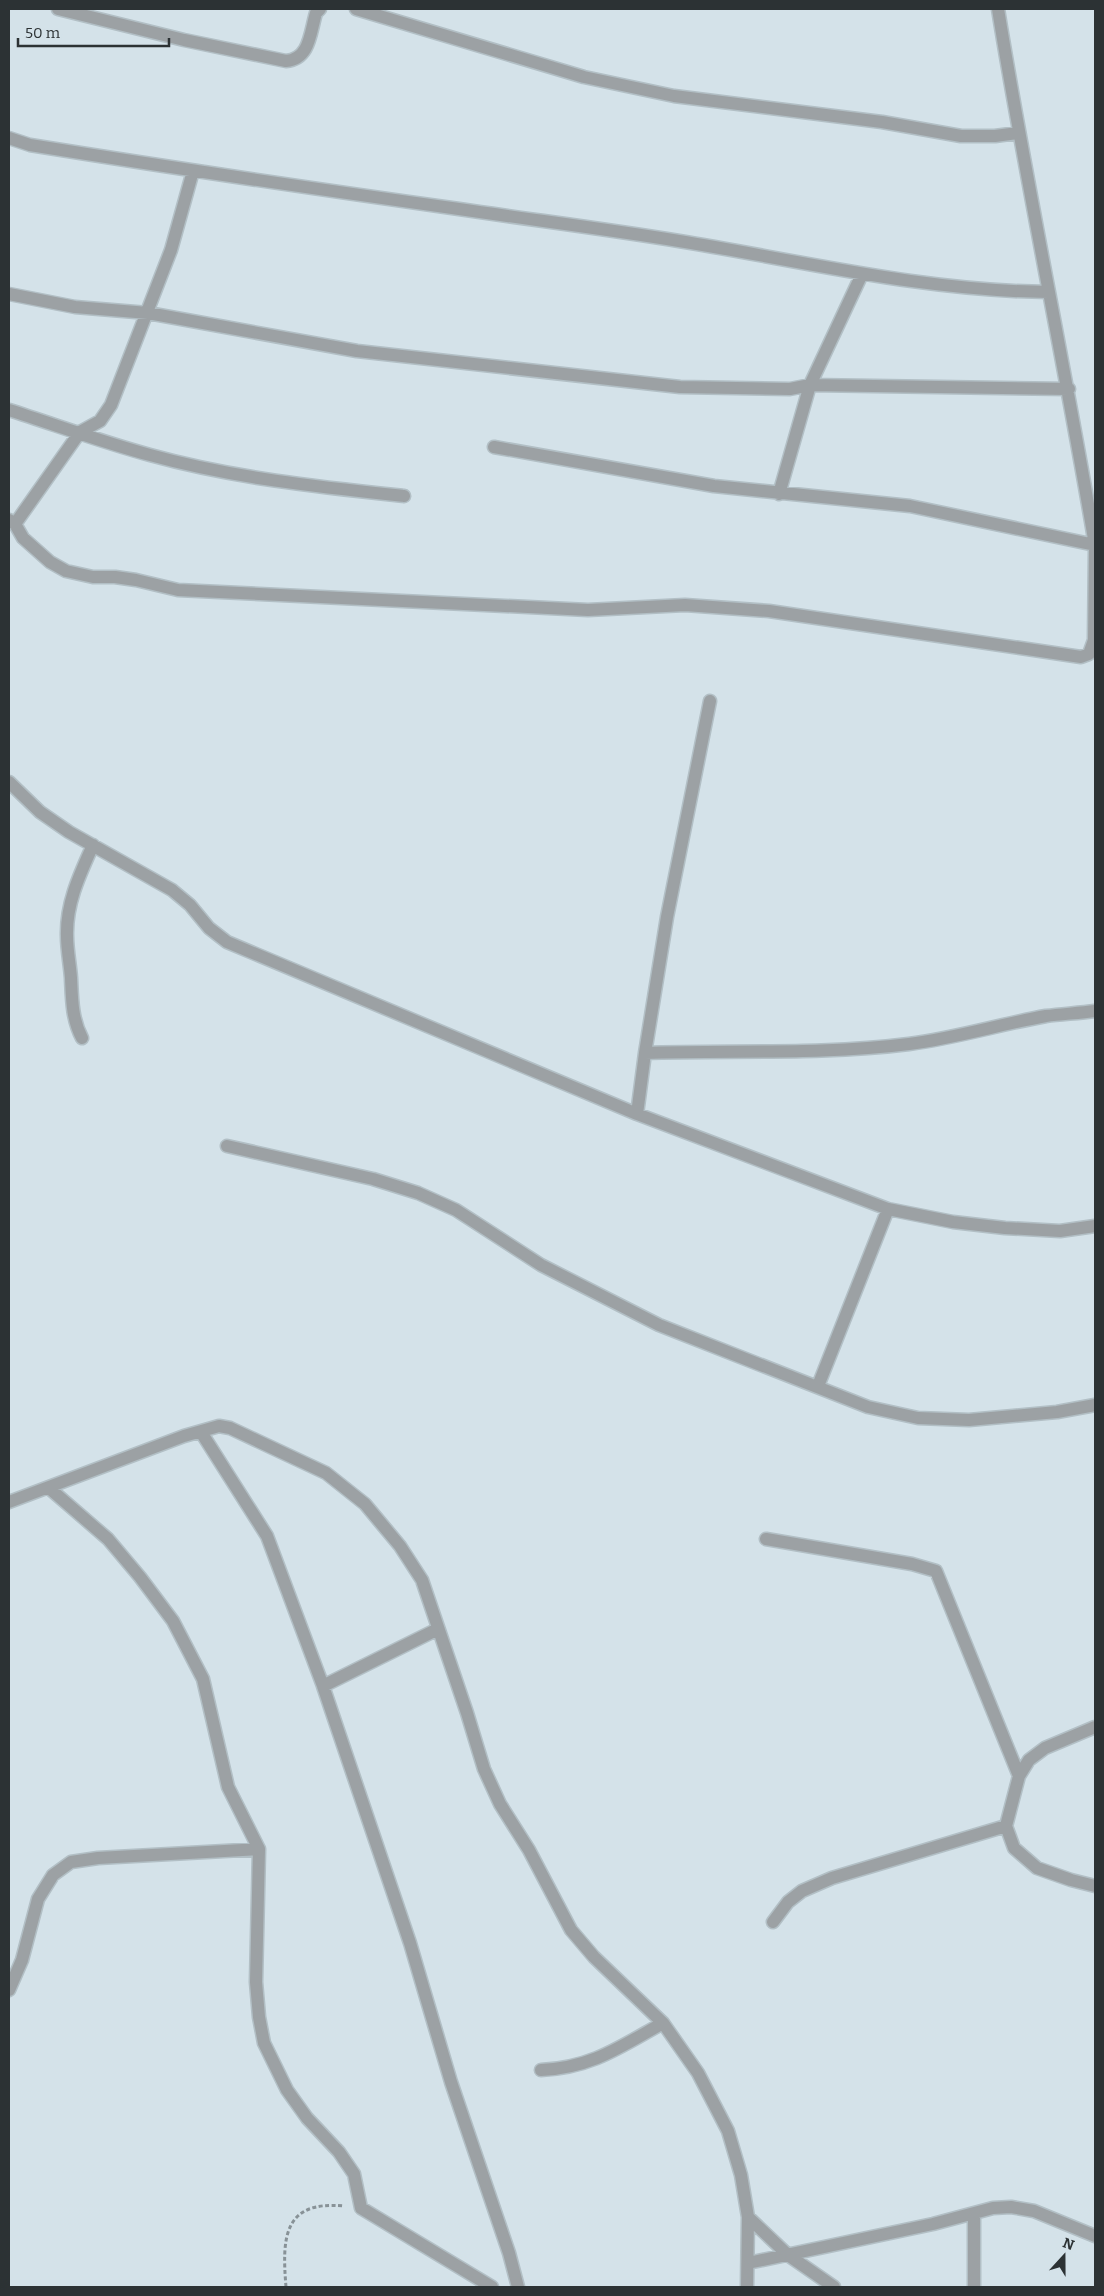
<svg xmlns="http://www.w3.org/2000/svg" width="1104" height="2296" font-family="Bitter,serif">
<rect width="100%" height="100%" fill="#d4e2e9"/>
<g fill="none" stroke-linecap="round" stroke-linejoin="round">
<g stroke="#b2bfc5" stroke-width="15">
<path id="minor" d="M 58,9 L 184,40 L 286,61 C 310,59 310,33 316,13 L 320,9
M 356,9 L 584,77 L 674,96 L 882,122 L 961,136 L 995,136 L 1018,133
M 998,9 C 1027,188 1065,366 1095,545
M 9,138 L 30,145 C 173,168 316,189 459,209 C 533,220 606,229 679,241 C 802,261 923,291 1048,292
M 9,294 L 75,307 L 148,313 L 357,351 L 680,387 L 790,389 L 810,385 L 1069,389
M 9,410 C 56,425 102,442 150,455 C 233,478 319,487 404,496
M 494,447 L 714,486 L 910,506 L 1095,545
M 779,494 L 810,385 L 862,274
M 9,520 L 15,524 L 23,538 L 50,562 L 66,571 L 93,577 L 115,577 L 136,580 L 178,590 L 588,610 L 685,605 L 769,611 L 1081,657 L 1089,654 L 1094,640 L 1095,549
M 15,524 L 80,432 L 100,421 L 111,405 L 171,250 L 193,171
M 9,782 L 40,812 L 69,832 L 172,890 L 190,905 L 209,928 L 227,942 L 637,1114 L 888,1209 L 953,1222 L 1005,1228 L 1060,1231 L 1095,1226
M 82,1038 C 72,1019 72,1000 71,978 C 70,964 67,950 67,936 C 66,903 80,874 93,845
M 645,1053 L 667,917 L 710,701
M 637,1114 L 645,1053 C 733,1050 822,1055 909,1044 C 956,1038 1001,1024 1046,1016 C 1063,1014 1079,1013 1095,1011
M 227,1146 L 373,1179 L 418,1193 L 456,1210 L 541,1265 L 659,1325 L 868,1407 L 918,1418 L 969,1420 L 1057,1412 L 1095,1405
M 818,1386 L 888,1209
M 201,1432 L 267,1536 L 323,1686 L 410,1943 L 451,2082 L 509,2253 L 518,2287
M 49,1488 L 108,1539 L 140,1577 L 173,1621 L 203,1679 L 228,1787 L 259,1849 L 256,1982 L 259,2017 L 264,2043 L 287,2090 L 307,2118 L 339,2152 L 354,2174 L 361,2208 L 492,2287
M 9,1502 L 184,1436 L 219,1426 L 230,1428 L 326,1473 L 365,1504 L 400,1546 L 422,1580 L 467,1713 L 484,1769 L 500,1804 L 529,1850 L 571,1930 L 594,1957 L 663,2023 L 698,2073 L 728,2131 L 741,2175 L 748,2217 L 747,2287
M 766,1539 L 912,1564 L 936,1571 L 1019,1776
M 323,1686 L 438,1629
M 1095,1727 L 1045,1748 L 1029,1760 L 1019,1776 L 1006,1826 L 1014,1848 L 1037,1868 L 1071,1880 L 1095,1886
M 773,1922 L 788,1902 L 802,1891 L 832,1878 L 1006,1826
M 9,1990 L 22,1960 L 38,1899 L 53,1875 L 71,1862 L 98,1858 L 259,1849
M 541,2070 C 591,2068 620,2047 663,2023
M 974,2215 L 974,2287
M 748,2217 L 788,2255 L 834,2287
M 748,2263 L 933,2224 L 993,2208 L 1011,2207 L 1034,2211 L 1095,2236"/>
</g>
<path stroke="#889297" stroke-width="3" stroke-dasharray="4 2.5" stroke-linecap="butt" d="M 286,2287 C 282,2238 283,2200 344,2206"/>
<use href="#minor" stroke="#9ca1a4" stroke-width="12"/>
</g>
<rect width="1104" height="2296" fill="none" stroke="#2c3234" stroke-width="20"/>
<g transform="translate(1064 2256) rotate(21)" stroke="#d4e2e9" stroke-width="4" paint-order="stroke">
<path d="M0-4L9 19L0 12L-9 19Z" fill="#2c3234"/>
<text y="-8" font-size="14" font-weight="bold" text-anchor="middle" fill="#2c3234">N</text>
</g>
<path d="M18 38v8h151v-8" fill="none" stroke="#2c3234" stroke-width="2.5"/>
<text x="25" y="38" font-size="15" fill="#2c3234" stroke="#d4e2e9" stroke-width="4" paint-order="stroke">50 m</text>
</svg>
